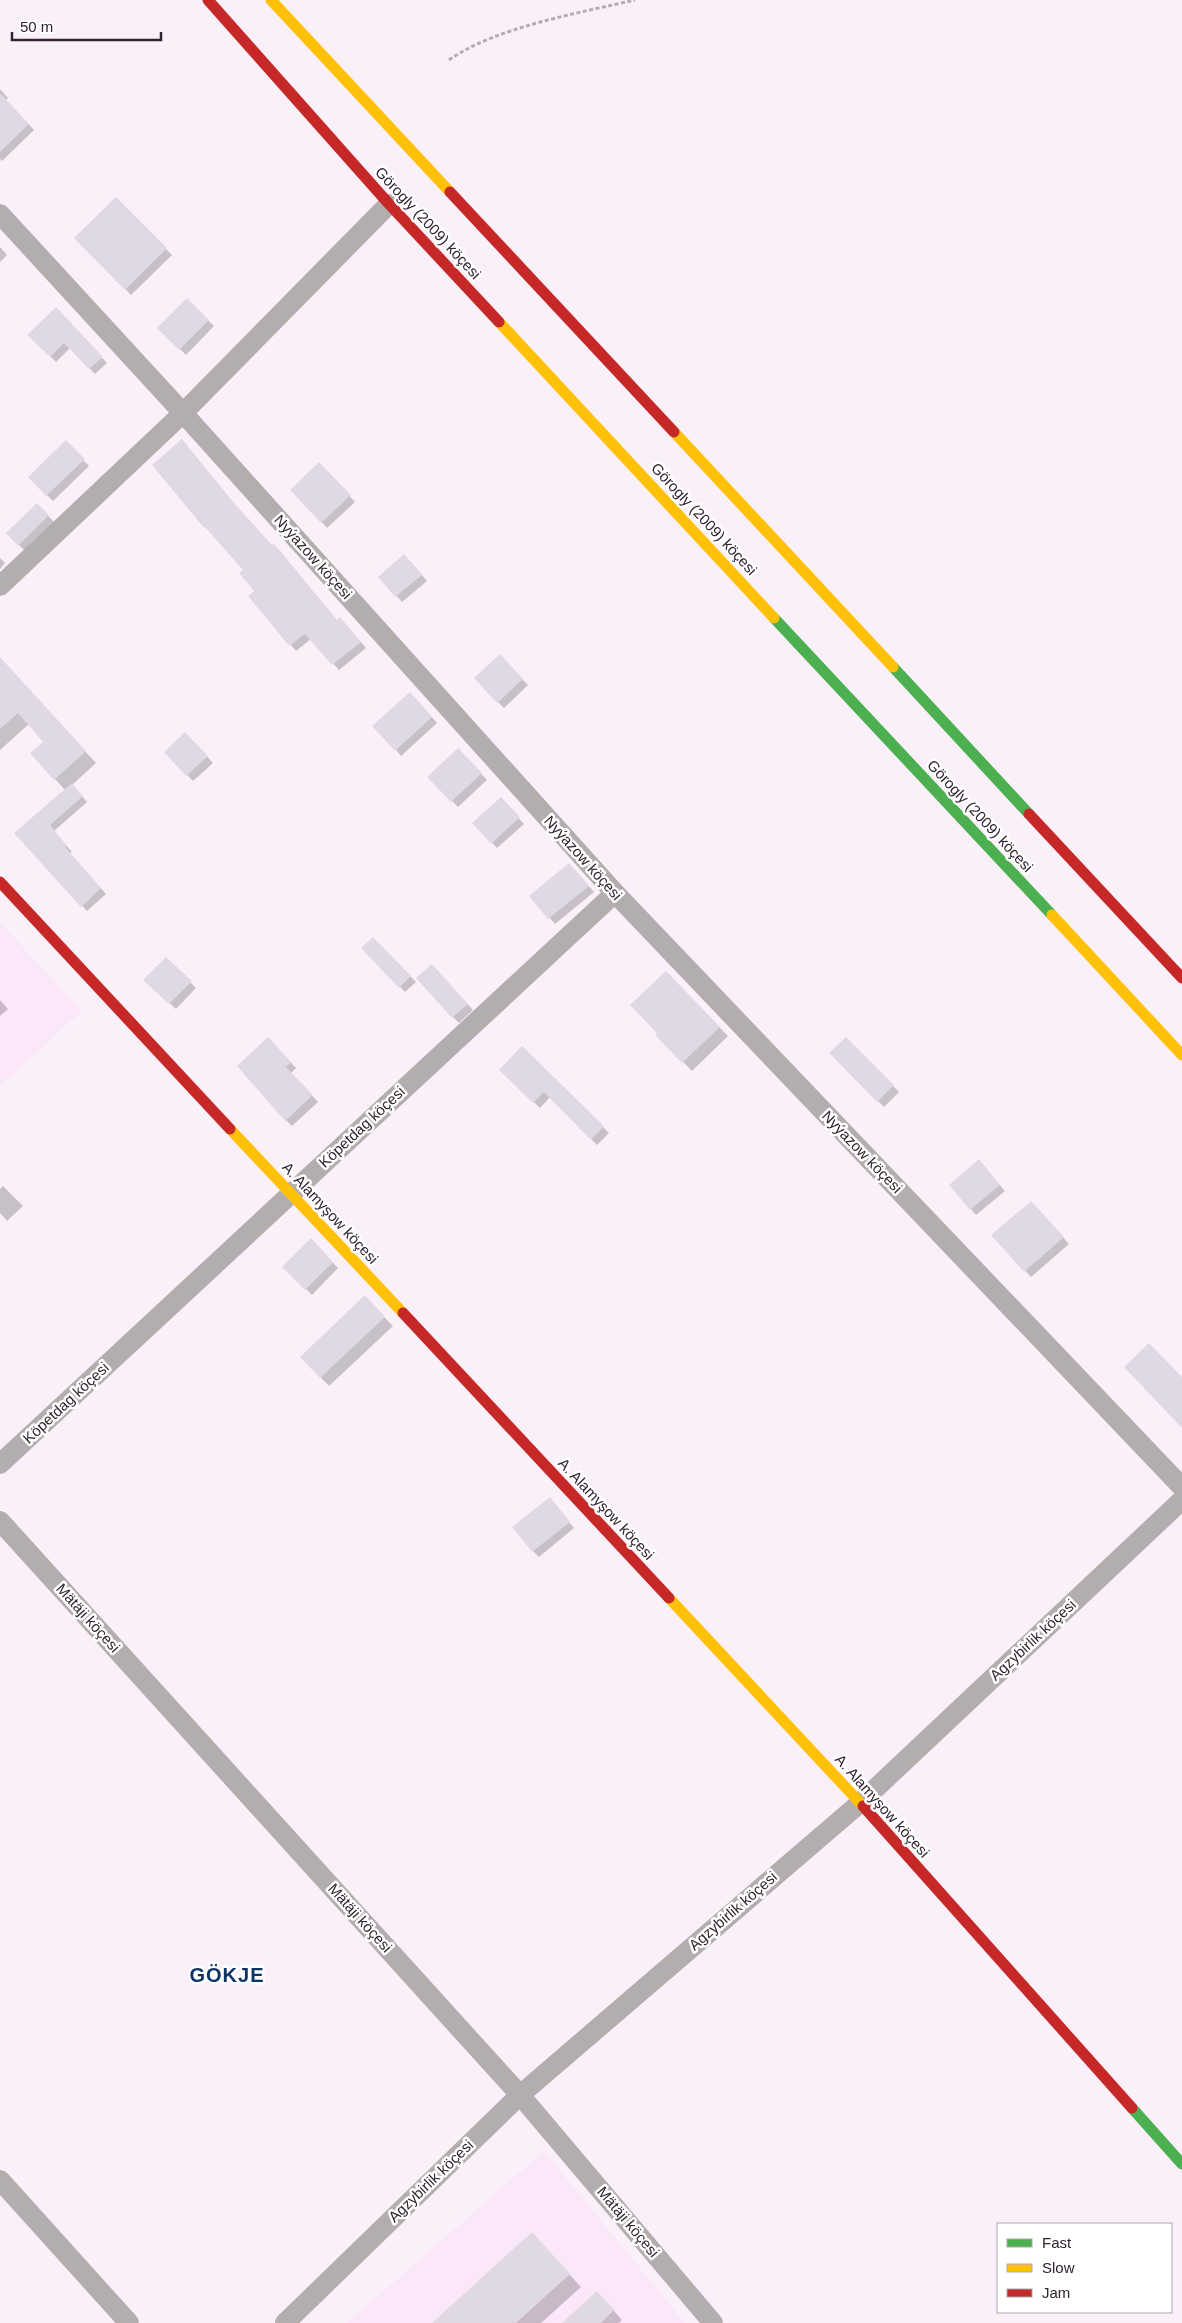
<svg xmlns="http://www.w3.org/2000/svg" width="1182" height="2323" font-family="Arial,sans-serif">
<rect width="100%" height="100%" fill="#faf0fa"/>
<path fill="#fbe7fa" d="M 0,922 L 82,1011 L 0,1086 Z
M 544,2151 L 685,2323 L 347,2323 Z"/>
<path fill="#0003" d="M 0,89 L 8,98 L 6,100 L 34,130 L 2,161 L 0,159 Z
M 116,199 L 172,255 L 131,295 L 76,238 Z
M 0,247 L 7,255 L 0,262 Z
M 187,300 L 214,326 L 186,355 L 159,328 Z
M 56,309 L 107,363 L 95,374 L 70,348 L 56,362 L 29,335 Z
M 66,442 L 89,466 L 53,501 L 29,477 Z
M 319,464 L 355,502 L 327,528 L 292,490 Z
M 37,504 L 54,522 L 24,550 L 7,534 Z
M 239,511 L 273,547 L 274,545 L 280,551 L 337,621 L 346,625 L 366,648 L 339,670 L 311,639 L 296,651 L 249,597 L 256,591 L 245,570 Z
M 0,558 L 5,563 L 0,569 Z
M 410,561 L 427,581 L 402,602 L 379,577 Z
M 500,656 L 528,685 L 504,708 L 498,702 Z
M 0,659 L 96,763 L 72,785 L 87,802 L 54,831 L 72,852 L 69,853 L 106,894 L 87,911 L 16,833 L 65,790 L 55,779 L 45,742 L 29,724 L 0,750 Z
M 416,699 L 437,723 L 401,756 L 396,750 Z
M 191,739 L 213,763 L 193,781 L 165,752 Z
M 458,750 L 487,780 L 458,807 L 429,777 Z
M 506,804 L 524,824 L 497,848 L 473,823 Z
M 575,870 L 594,892 L 555,924 L 531,896 Z
M 373,938 L 416,982 L 405,992 L 362,948 Z
M 166,958 L 196,988 L 176,1009 L 145,980 Z
M 437,971 L 473,1010 L 459,1023 L 453,1017 Z
M 666,973 L 728,1036 L 692,1071 L 657,1035 Z
M 0,1000 L 8,1009 L 0,1016 Z
M 846,1038 L 899,1092 L 884,1107 L 831,1053 Z
M 268,1039 L 296,1068 L 291,1073 L 318,1102 L 292,1126 L 286,1120 Z
M 522,1048 L 609,1133 L 597,1145 L 550,1097 L 540,1108 L 501,1070 Z
M 985,1167 L 1005,1191 L 976,1215 L 971,1209 Z
M 3,1186 L 23,1206 L 7,1221 L 0,1213 L 0,1189 Z
M 1037,1208 L 1069,1244 L 1031,1277 L 993,1235 Z
M 311,1240 L 338,1268 L 312,1295 L 284,1267 Z
M 373,1306 L 393,1326 L 329,1386 L 301,1357 Z
M 555,1505 L 574,1528 L 539,1557 L 533,1551 Z
M 543,2246 L 581,2287 L 541,2323 L 434,2323 Z
M 606,2302 L 622,2320 L 619,2323 L 564,2323 Z"/>
<path fill="#e0d9e4" d="M 0,93 L 29,124 L 0,152 Z
M 116,197 L 167,248 L 125,290 L 74,238 Z
M 187,298 L 209,320 L 179,350 L 157,328 Z
M 56,307 L 103,357 L 89,369 L 64,343 L 50,357 L 27,335 Z
M 182,439 L 234,503 L 272,545 L 274,544 L 337,620 L 340,617 L 361,642 L 332,665 L 305,634 L 289,646 L 248,596 L 254,591 L 239,573 L 243,570 L 205,527 L 204,528 L 152,465 Z
M 66,440 L 85,459 L 46,496 L 28,477 Z
M 319,462 L 351,495 L 321,523 L 290,490 Z
M 37,503 L 49,515 L 18,546 L 6,533 Z
M 404,554 L 422,575 L 395,597 L 378,577 Z
M 500,654 L 523,679 L 497,703 L 474,678 Z
M 0,657 L 86,751 L 54,780 L 30,753 L 43,742 L 18,713 L 0,729 Z
M 410,692 L 432,717 L 395,751 L 372,726 Z
M 185,732 L 208,756 L 186,776 L 164,752 Z
M 458,748 L 482,773 L 451,802 L 427,777 Z
M 72,783 L 83,796 L 50,825 L 67,846 L 65,847 L 101,888 L 81,907 L 14,833 Z
M 501,797 L 520,817 L 491,844 L 472,823 Z
M 569,863 L 589,886 L 548,919 L 529,896 Z
M 373,937 L 411,976 L 399,988 L 361,948 Z
M 166,957 L 192,981 L 169,1004 L 143,980 Z
M 432,964 L 468,1004 L 452,1018 L 416,978 Z
M 666,971 L 720,1027 L 682,1063 L 655,1035 L 657,1033 L 630,1005 Z
M 268,1037 L 291,1062 L 286,1067 L 313,1095 L 285,1121 L 237,1066 Z
M 846,1037 L 894,1085 L 877,1102 L 829,1053 Z
M 522,1046 L 604,1126 L 591,1140 L 544,1092 L 533,1103 L 499,1070 Z
M 979,1159 L 1000,1185 L 970,1210 L 949,1185 Z
M 1031,1201 L 1064,1237 L 1024,1272 L 991,1235 Z
M 311,1238 L 333,1262 L 305,1290 L 282,1267 Z
M 365,1295 L 385,1317 L 320,1378 L 300,1357 Z
M 1149,1343 L 1182,1377 L 1182,1428 L 1124,1367 Z
M 550,1497 L 570,1522 L 532,1552 L 512,1527 Z
M 532,2232 L 570,2274 L 516,2323 L 432,2323 Z
M 597,2291 L 614,2310 L 601,2323 L 562,2323 Z"/>
<g fill="none" stroke-linecap="round" stroke-linejoin="round">
<path stroke="#b3adaf" stroke-width="3" stroke-dasharray="4 2.5" stroke-linecap="butt" d="M 449,60 C 496,27 579,13 635,0"/>
<path stroke="#b4adad" stroke-width="20" d="M 0,214 L 183,413 L 615,893 L 1182,1487
M 0,586 L 183,413 L 389,204
M 0,1464 L 615,893
M 0,1521 L 520,2095 L 713,2323
M 0,2180 L 129,2323
M 285,2323 L 520,2095 L 860,1803 L 1182,1500"/>
<path stroke="#4caf50" stroke-width="11" d="M 774,618 L 1052,915
M 893,667 L 1029,814
M 1132,2108 L 1182,2164"/>
<path stroke="#ffc107" stroke-width="11" d="M 271,0 L 450,192
M 499,322 L 774,618
M 674,432 L 893,667
M 1052,915 L 1182,1055
M 230,1129 L 403,1313
M 669,1598 L 863,1806"/>
<path stroke="#c62828" stroke-width="11" d="M 208,0 L 389,204 L 499,322
M 450,192 L 674,432
M 1029,814 L 1182,978
M 0,882 L 230,1129
M 403,1313 L 669,1598
M 863,1806 L 1132,2108"/>
</g>
<g text-anchor="middle" stroke-width="5" stroke-linejoin="round" paint-order="stroke">
<g font-size="15" fill="#2f242f" stroke="#fff">
<text transform="translate(428 223) rotate(47)" y="5">Görogly (2009) köçesi</text>
<text transform="translate(704 519) rotate(47)" y="5">Görogly (2009) köçesi</text>
<text transform="translate(313 557) rotate(48)" y="5">Nyýazow köçesi</text>
<text transform="translate(980 816) rotate(47)" y="5">Görogly (2009) köçesi</text>
<text transform="translate(583 858) rotate(48)" y="5">Nyýazow köçesi</text>
<text transform="translate(362 1127) rotate(-43)" y="5">Köpetdag köçesi</text>
<text transform="translate(862 1152) rotate(46)" y="5">Nyýazow köçesi</text>
<text transform="translate(330 1213) rotate(47)" y="5">A. Alamyşow köçesi</text>
<text transform="translate(66 1403) rotate(-43)" y="5">Köpetdag köçesi</text>
<text transform="translate(606 1509) rotate(47)" y="5">A. Alamyşow köçesi</text>
<text transform="translate(88 1618) rotate(48)" y="5">Mätäji köçesi</text>
<text transform="translate(1033 1640) rotate(-43)" y="5">Agzybirlik köçesi</text>
<text transform="translate(882 1806) rotate(48)" y="5">A. Alamyşow köçesi</text>
<text transform="translate(733 1911) rotate(-41)" y="5">Agzybirlik köçesi</text>
<text transform="translate(360 1918) rotate(48)" y="5">Mätäji köçesi</text>
<text transform="translate(431 2181) rotate(-44)" y="5">Agzybirlik köçesi</text>
<text transform="translate(628 2222) rotate(50)" y="5">Mätäji köçesi</text>
</g>
<g font-size="20" font-weight="bold" letter-spacing="1" fill="#0d3467" stroke="#fff">
<text x="227" y="1982">GÖKJE</text>
</g>
</g>
<rect x="997" y="2223" width="175" height="90" fill="#ffffff" stroke="#aca7ac"/>
<rect x="1007" y="2239" width="25" height="8" fill="#4caf50" stroke="#aca7ac"/>
<text x="1042" y="2248" font-size="15" fill="#2f242f">Fast</text>
<rect x="1007" y="2264" width="25" height="8" fill="#ffc107" stroke="#aca7ac"/>
<text x="1042" y="2273" font-size="15" fill="#2f242f">Slow</text>
<rect x="1007" y="2289" width="25" height="8" fill="#c62828" stroke="#aca7ac"/>
<text x="1042" y="2298" font-size="15" fill="#2f242f">Jam</text>
<path d="M12 32v8h149v-8" fill="none" stroke="#2f242f" stroke-width="2.5"/>
<text x="20" y="32" font-size="15" fill="#2f242f" stroke="#ffffff" stroke-width="4" paint-order="stroke">50 m</text>
</svg>
